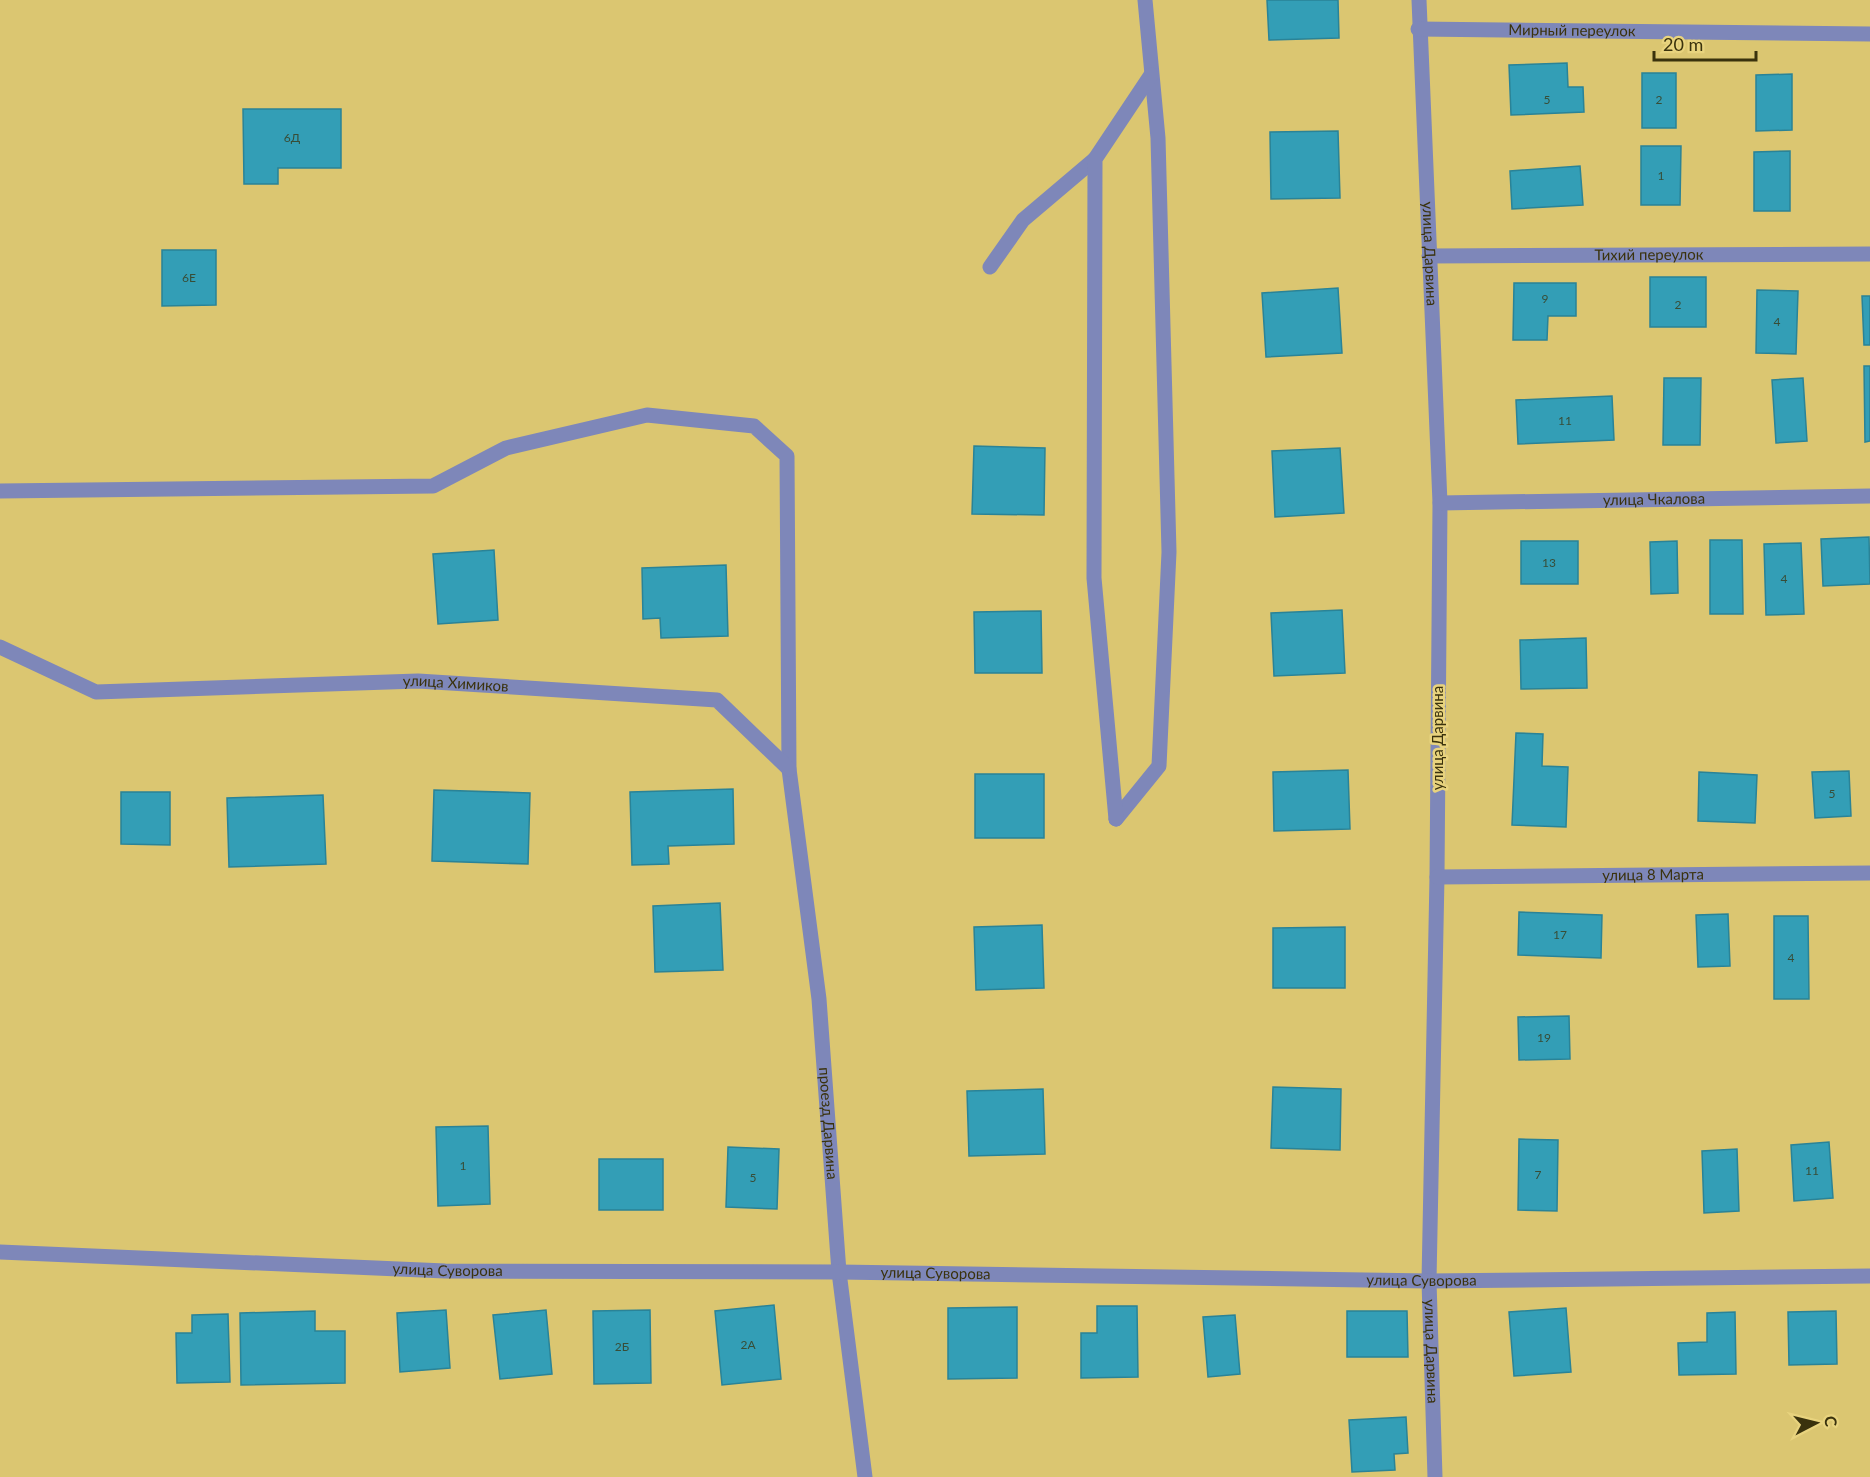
<svg xmlns="http://www.w3.org/2000/svg" width="1870" height="1477" font-family="Lato,sans-serif">
<rect width="100%" height="100%" fill="#dbc671"/>
<path fill="#339eb6" stroke="#2a8397" stroke-width="1.5" d="M 1267,0 L 1338,0 L 1339,38 L 1269,40 Z
M 1567,63 L 1568,87 L 1583,87 L 1584,112 L 1511,115 L 1509,65 Z
M 1642,73 L 1676,73 L 1676,128 L 1642,128 Z
M 1792,74 L 1792,130 L 1756,131 L 1756,75 Z
M 243,109 L 341,109 L 341,168 L 278,168 L 278,184 L 244,184 Z
M 1338,131 L 1340,198 L 1271,199 L 1270,132 Z
M 1641,146 L 1681,146 L 1680,205 L 1641,205 Z
M 1790,151 L 1790,211 L 1754,211 L 1754,152 Z
M 1580,166 L 1583,205 L 1512,209 L 1510,171 Z
M 162,250 L 216,250 L 216,305 L 162,306 Z
M 1650,277 L 1706,277 L 1706,327 L 1650,327 Z
M 1514,283 L 1576,283 L 1576,316 L 1548,316 L 1547,340 L 1513,340 Z
M 1338,288 L 1342,353 L 1266,357 L 1262,293 Z
M 1757,290 L 1798,291 L 1796,354 L 1756,353 Z
M 1862,296 L 1870,296 L 1870,345 L 1864,345 Z
M 1864,366 L 1870,366 L 1870,441 L 1865,442 Z
M 1664,378 L 1701,378 L 1700,445 L 1663,445 Z
M 1803,378 L 1807,441 L 1776,443 L 1772,380 Z
M 1612,396 L 1614,440 L 1518,444 L 1516,400 Z
M 974,446 L 1045,448 L 1044,515 L 972,514 Z
M 1340,448 L 1344,513 L 1275,517 L 1272,451 Z
M 1869,537 L 1870,584 L 1823,586 L 1821,539 Z
M 1710,540 L 1742,540 L 1743,614 L 1710,614 Z
M 1521,541 L 1578,541 L 1578,584 L 1521,584 Z
M 1677,541 L 1678,593 L 1651,594 L 1650,542 Z
M 1801,543 L 1804,614 L 1766,615 L 1764,544 Z
M 494,550 L 498,620 L 438,624 L 433,554 Z
M 726,565 L 728,636 L 661,638 L 660,618 L 643,619 L 642,568 Z
M 1342,610 L 1345,673 L 1274,676 L 1271,613 Z
M 1041,611 L 1042,673 L 975,673 L 974,612 Z
M 1586,638 L 1587,688 L 1521,689 L 1520,640 Z
M 1516,733 L 1543,734 L 1542,766 L 1568,767 L 1566,827 L 1512,825 Z
M 1348,770 L 1350,829 L 1274,831 L 1273,772 Z
M 1849,771 L 1851,816 L 1815,818 L 1812,772 Z
M 1699,772 L 1757,775 L 1755,823 L 1698,821 Z
M 975,774 L 1044,774 L 1044,838 L 975,838 Z
M 733,789 L 734,844 L 668,846 L 669,864 L 632,865 L 630,792 Z
M 434,790 L 530,793 L 528,864 L 432,861 Z
M 121,792 L 170,792 L 170,845 L 121,844 Z
M 323,795 L 326,864 L 229,867 L 227,798 Z
M 720,903 L 723,970 L 655,972 L 653,906 Z
M 1519,912 L 1602,915 L 1601,958 L 1518,955 Z
M 1728,914 L 1730,966 L 1698,967 L 1696,915 Z
M 1774,916 L 1808,916 L 1809,999 L 1774,999 Z
M 1042,925 L 1044,988 L 976,990 L 974,927 Z
M 1345,927 L 1345,988 L 1273,988 L 1273,928 Z
M 1569,1016 L 1570,1059 L 1519,1060 L 1518,1017 Z
M 1273,1087 L 1341,1089 L 1340,1150 L 1271,1148 Z
M 1043,1089 L 1045,1154 L 969,1156 L 967,1091 Z
M 488,1126 L 490,1204 L 438,1206 L 436,1127 Z
M 1519,1139 L 1558,1140 L 1557,1211 L 1518,1210 Z
M 1829,1142 L 1833,1198 L 1794,1201 L 1791,1145 Z
M 728,1147 L 779,1149 L 777,1209 L 726,1207 Z
M 1737,1149 L 1739,1211 L 1704,1213 L 1702,1151 Z
M 599,1159 L 663,1159 L 663,1210 L 599,1210 Z
M 774,1305 L 781,1379 L 722,1385 L 715,1311 Z
M 1097,1306 L 1137,1306 L 1138,1377 L 1081,1378 L 1081,1333 L 1097,1333 Z
M 1017,1307 L 1017,1378 L 948,1379 L 948,1308 Z
M 1566,1308 L 1571,1372 L 1514,1376 L 1509,1312 Z
M 446,1310 L 450,1368 L 400,1372 L 397,1313 Z
M 546,1310 L 552,1374 L 500,1379 L 493,1315 Z
M 650,1310 L 651,1383 L 594,1384 L 593,1311 Z
M 315,1311 L 315,1331 L 345,1331 L 345,1383 L 241,1385 L 240,1313 Z
M 1347,1311 L 1407,1311 L 1408,1357 L 1347,1357 Z
M 1836,1311 L 1837,1364 L 1789,1365 L 1788,1312 Z
M 1735,1312 L 1736,1374 L 1679,1375 L 1678,1343 L 1707,1342 L 1707,1313 Z
M 228,1314 L 230,1382 L 177,1383 L 176,1333 L 192,1333 L 192,1315 Z
M 1235,1315 L 1240,1374 L 1208,1377 L 1203,1317 Z
M 1406,1417 L 1408,1453 L 1394,1454 L 1395,1470 L 1352,1472 L 1349,1420 Z"/>
<g fill="none" stroke-linecap="round" stroke-linejoin="round">
<g stroke="#7e87b9" stroke-width="15">
<path id="s1" d="M 1419,0 L 1440,503 L 1437,877 L 1429,1281 L 1435,1477"/>
<path id="s2" d="M 1418,29 L 1870,34"/>
<path id="s3" d="M 1429,256 L 1870,254"/>
<path d="M 990,267 L 1023,220 L 1095,159"/>
<path id="s4" d="M 0,491 L 433,486 L 506,448 L 647,415 L 754,426 L 787,456 L 789,769 L 819,999 L 839,1272 L 865,1477"/>
<path id="s5" d="M 1440,503 L 1870,496"/>
<path id="s6" d="M 0,647 L 96,692 L 418,681 L 717,700 L 789,769"/>
<path d="M 1116,819 L 1159,766 L 1169,552 L 1158,138 L 1145,0"/>
<path d="M 1116,819 L 1094,578 L 1095,159 L 1151,75"/>
<path id="s7" d="M 1437,877 L 1870,873"/>
<path id="s8" d="M 0,1252 L 445,1271 L 839,1272 L 1429,1281 L 1870,1276"/>
</g>
</g>
<g text-anchor="middle" stroke-width="5" stroke-linejoin="round" paint-order="stroke">
<g font-size="12" fill="#384d37">
<text x="1547" y="104">5</text>
<text x="1659" y="104">2</text>
<text x="292" y="142">6Д</text>
<text x="1661" y="180">1</text>
<text x="189" y="282">6Е</text>
<text x="1545" y="303">9</text>
<text x="1678" y="309">2</text>
<text x="1777" y="326">4</text>
<text x="1565" y="425">11</text>
<text x="1549" y="567">13</text>
<text x="1784" y="583">4</text>
<text x="1832" y="798">5</text>
<text x="1560" y="939">17</text>
<text x="1791" y="962">4</text>
<text x="1544" y="1042">19</text>
<text x="463" y="1170">1</text>
<text x="1812" y="1175">11</text>
<text x="1538" y="1179">7</text>
<text x="753" y="1182">5</text>
<text x="748" y="1349">2А</text>
<text x="622" y="1351">2Б</text>
</g>
<g font-size="15" fill="#3a320d" stroke="#e8d37e">
<text dy="5" stroke="none"><textPath href="#s2" startOffset="154">Мирный переулок</textPath></text>
<text dy="5" stroke="none"><textPath href="#s1" startOffset="254">улица Дарвина</textPath></text>
<text dy="5" stroke="none"><textPath href="#s3" startOffset="220">Тихий переулок</textPath></text>
<text dy="5" stroke="none"><textPath href="#s5" startOffset="214">улица Чкалова</textPath></text>
<text dy="5" stroke="none"><textPath href="#s6" startOffset="466">улица Химиков</textPath></text>
<text transform="translate(1438 738) rotate(-90)" y="5">улица Дарвина</text>
<text dy="5" stroke="none"><textPath href="#s7" startOffset="216">улица 8 Марта</textPath></text>
<text dy="5" stroke="none"><textPath href="#s4" startOffset="1482">проезд Дарвина</textPath></text>
<text dy="5" stroke="none"><textPath href="#s8" startOffset="448">улица Суворова</textPath></text>
<text dy="5" stroke="none"><textPath href="#s8" startOffset="936">улица Суворова</textPath></text>
<text dy="5" stroke="none"><textPath href="#s8" startOffset="1422">улица Суворова</textPath></text>
<text dy="5" stroke="none"><textPath href="#s1" startOffset="1352">улица Дарвина</textPath></text>
</g>
</g>
<g transform="translate(1816 1423) rotate(83)" stroke="#e8d37e" stroke-width="4.5" paint-order="stroke">
<path d="M0-4.5L10 22L0 15L-10 22Z" fill="#3a320d"/>
<text y="-9" font-size="16" font-weight="bold" text-anchor="middle" fill="#3a320d">С</text>
</g>
<path d="M1654 51v9h102v-9" fill="none" stroke="#3a320d" stroke-width="3"/>
<text x="1663" y="51" font-size="18" fill="#3a320d" stroke="#e8d37e" stroke-width="4.5" paint-order="stroke">20 m</text>
</svg>
